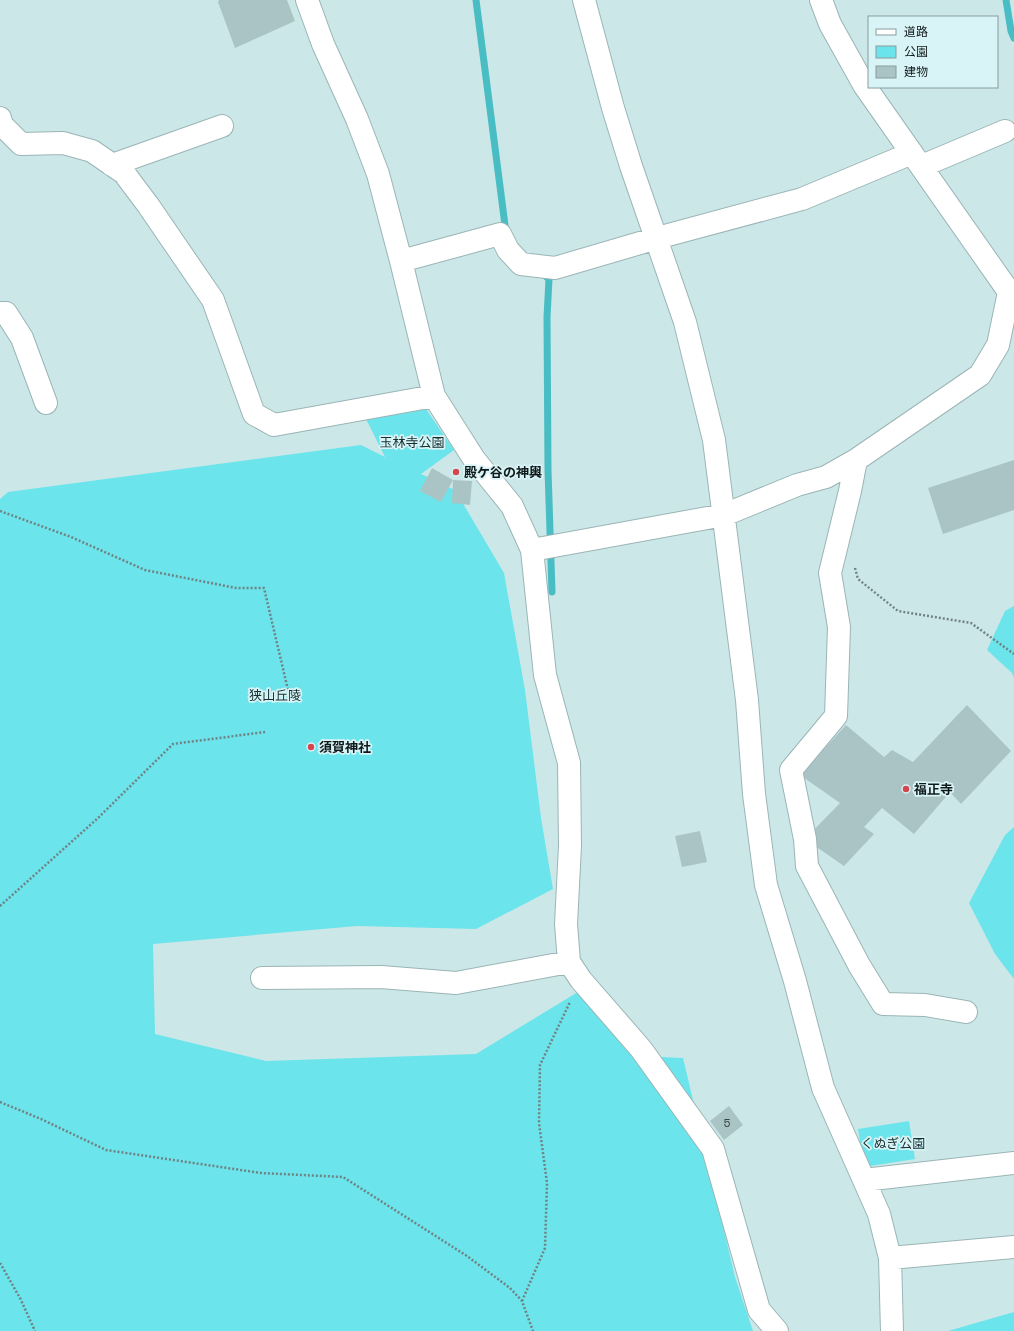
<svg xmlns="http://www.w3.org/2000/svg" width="1014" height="1331" font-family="'Space Grotesk','Noto Sans JP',sans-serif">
<rect width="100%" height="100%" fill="#cce7e8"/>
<path fill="#6be4eb" d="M 426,409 L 454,450 L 421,474 L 455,490 L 504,573 L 525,690 L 541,818 L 553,889 L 476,929 L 357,926 L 153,944 L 155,1034 L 266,1061 L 476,1054 L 586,987 L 636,1056 L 683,1058 L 735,1277 L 753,1331 L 0,1331 L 0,499 L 8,492 L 361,445 L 385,457 L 366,419 Z
M 1014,606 L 1014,678 L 1012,673 L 987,650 L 1005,611 Z
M 1014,827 L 1014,979 L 995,954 L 969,903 L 1005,835 Z
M 909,1121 L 915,1159 L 864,1167 L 858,1129 Z
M 1014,1312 L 1014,1331 L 948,1331 Z"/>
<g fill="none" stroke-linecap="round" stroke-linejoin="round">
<path stroke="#48bdc3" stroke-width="7" d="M 476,0 L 506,233
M 1006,0 L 1011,31 L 1014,38
M 541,272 L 549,279 L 547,317 L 548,470 L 552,592"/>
</g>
<path fill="#aac4c5" d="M 219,0 L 287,0 L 295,21 L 235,48 L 218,2 Z
M 1014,460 L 1014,510 L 943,534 L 928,488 Z
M 432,468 L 453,480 L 441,502 L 420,491 Z
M 453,480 L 472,481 L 470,505 L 452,503 Z
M 967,705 L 1011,751 L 961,804 L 950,792 L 914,834 L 882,808 L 864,827 L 874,834 L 844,866 L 805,839 L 840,803 L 800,775 L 846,725 L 884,757 L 892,750 L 913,762 Z
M 700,831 L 707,862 L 682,867 L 675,836 Z
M 729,1106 L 743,1125 L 724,1140 L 710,1121 Z"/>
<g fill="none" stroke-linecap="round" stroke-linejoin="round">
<g stroke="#9bb5b6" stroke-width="24">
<path id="minor" d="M 307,0 L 323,44 L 357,119 L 378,174 L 401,261 L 434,396 L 474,459 L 512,506 L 532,550 L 545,675 L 569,763 L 570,846 L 566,924 L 569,962 L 581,980 L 641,1049 L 713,1149 L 759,1310 L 777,1331
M 584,0 L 613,108 L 631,166 L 685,322 L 714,440 L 747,700 L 754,794 L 766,885 L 795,981 L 823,1088 L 879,1214 L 890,1258 L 892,1331
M 821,0 L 830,24 L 864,85 L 1014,299
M 0,118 L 2,125 L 21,144 L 63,143 L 92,151 L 124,173 L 148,205 L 213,300 L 254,414 L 274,425 L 434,396
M 112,165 L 222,126
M 922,166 L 1005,131
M 401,261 L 500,234 L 508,250 L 521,264 L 555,268 L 657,238 L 802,199 L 912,153
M 0,313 L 6,313 L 22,338 L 46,403
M 856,460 L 850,491 L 830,573 L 839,627 L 836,716 L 791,770 L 805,839 L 807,866 L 859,965 L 883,1004 L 925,1005 L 966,1012
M 532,550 L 724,515 L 797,485 L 826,477 L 856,460 L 980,375 L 998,345 L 1009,292
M 262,978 L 381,977 L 456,983 L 569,962
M 864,1180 L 1014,1163
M 890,1258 L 1014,1247"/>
</g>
<path stroke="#708283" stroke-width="2.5" stroke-dasharray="2 2" stroke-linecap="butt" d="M 0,511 L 71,537 L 145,570 L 236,588 L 264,588 L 288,690
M 855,568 L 858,579 L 898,611 L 971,623 L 1014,654
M 0,906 L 98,818 L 173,744 L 265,732
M 0,1102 L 41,1119 L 106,1150 L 261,1173 L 343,1177 L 467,1256 L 510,1288 L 522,1301 L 533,1331
M 0,1263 L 20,1298 L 35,1331
M 522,1301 L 545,1248 L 547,1183 L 539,1123 L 540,1065 L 570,1002"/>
<use href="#minor" stroke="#fff" stroke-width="22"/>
</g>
<g fill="#d54550" stroke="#d9f4f6" stroke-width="1.5">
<circle cx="456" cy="472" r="4"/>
<circle cx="311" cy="747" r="4"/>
<circle cx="906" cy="789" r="4"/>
</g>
<g text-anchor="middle" stroke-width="3.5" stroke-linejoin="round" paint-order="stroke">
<g font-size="11" fill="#364445">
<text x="727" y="1127">5</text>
</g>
<g font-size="13" fill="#152e30" stroke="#d9f4f6">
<text x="412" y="447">玉林寺公園</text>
<text x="275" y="700">狭山丘陵</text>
<text x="893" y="1148">くぬぎ公園</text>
</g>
<g font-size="13" font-weight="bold" fill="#10191a" stroke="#d9f4f6" text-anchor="start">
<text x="464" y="477">殿ケ谷の神輿</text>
<text x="319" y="752">須賀神社</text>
<text x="914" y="794">福正寺</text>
</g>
</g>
<rect x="868" y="16" width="130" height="72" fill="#d9f4f6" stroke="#899c9e"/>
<rect x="876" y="29" width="20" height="6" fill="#ffffff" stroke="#899c9e"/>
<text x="904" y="36" font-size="12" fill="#10191a">道路</text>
<rect x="876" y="46" width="20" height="12" fill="#6be4eb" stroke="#899c9e"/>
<text x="904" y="56" font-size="12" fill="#10191a">公園</text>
<rect x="876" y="66" width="20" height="12" fill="#aac4c5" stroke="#899c9e"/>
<text x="904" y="76" font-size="12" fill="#10191a">建物</text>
</svg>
